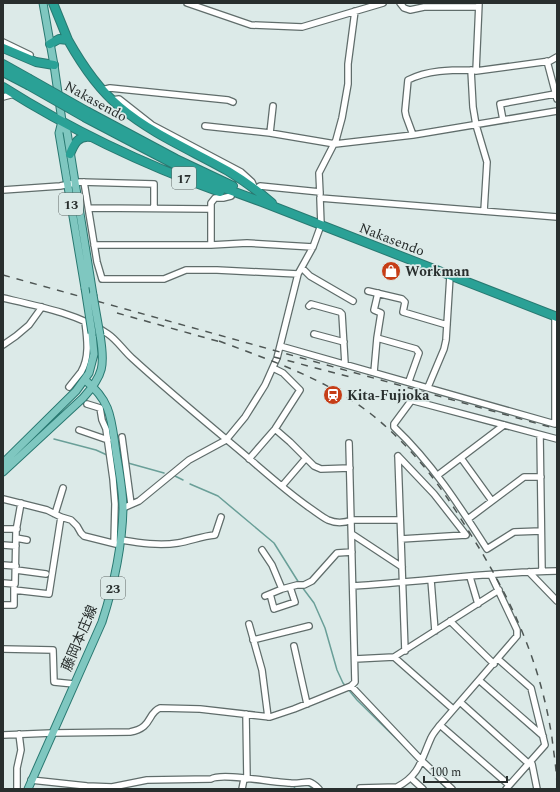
<svg xmlns="http://www.w3.org/2000/svg" width="560" height="792" font-family="Spectral,'Noto Sans JP',serif">
<rect width="100%" height="100%" fill="#dceae8"/>
<g fill="none" stroke-linecap="round" stroke-linejoin="round">
<path stroke="#6a9f98" stroke-width="1.5" d="M 54,439 L 96,450 L 107,455
M 128,463 L 164,473
M 175,476 L 183,480
M 190,484 L 218,496 L 274,543 L 299,583
M 302,587 L 314,603 L 325,628 L 337,670 L 343,683 L 357,700 L 419,761
M 427,770 L 447,789
M 294,789 L 295,786 L 308,785 L 313,789"/>
<g stroke="#606d6b" stroke-width="8">
<path id="minor" d="M 187,3 L 251,25 L 302,27 L 383,3
M 400,3 L 404,8 L 410,10 L 424,7 L 478,7
M 479,3 L 476,71 L 471,70 L 473,107 L 476,125 L 487,162 L 484,211
M 3,42 L 30,55
M 547,61 L 557,99
M 476,71 L 550,61 L 557,57
M 102,90 L 110,88 L 228,100 L 233,102
M 3,97 L 14,94
M 112,100 L 119,99 L 152,125 L 241,172 L 252,182 L 255,189 L 260,186 L 320,192
M 503,120 L 500,104 L 555,94
M 205,126 L 270,133 L 335,144 L 413,135 L 557,111
M 270,133 L 273,106
M 413,135 L 406,116 L 405,111 L 408,80 C 428,70 450,70 471,70
M 84,182 L 97,262 L 102,279 L 164,279 L 186,270 L 217,270 L 298,274
M 3,190 L 60,186 L 80,182 L 154,184 L 154,208
M 320,194 L 319,173 L 336,140 L 342,118 L 348,84 L 348,64 L 355,11
M 89,208 L 210,209
M 94,245 L 211,245 L 247,243 L 313,247
M 211,245 L 211,203 L 215,198 L 223,198 L 231,196
M 302,268 L 310,276 L 353,301
M 368,291 L 402,299 L 405,302 L 403,312 L 447,325
M 378,293 L 374,310 L 381,313 L 377,338 L 416,349 L 419,353 L 409,381
M 3,298 C 38,306 79,314 108,334 C 117,340 124,351 132,358 C 168,391 207,423 245,455 C 266,473 287,492 310,508 C 316,512 322,517 328,520 C 335,523 344,523 352,520 L 400,520
M 309,306 L 311,304 L 340,312 L 342,314 L 345,364
M 314,334 L 344,342
M 3,345 L 16,336 L 29,325 L 42,307
M 280,346 L 555,424 L 555,316
M 374,372 L 377,338
M 69,387 C 73,382 77,377 81,372 C 90,357 87,338 85,322
M 428,387 L 444,349 L 446,340 L 450,276
M 87,404 L 100,408 L 102,420 L 106,429 L 113,479 L 115,504 L 114,543
M 275,429 L 290,442 L 314,466 L 321,469 L 350,468
M 79,430 L 108,440
M 540,435 L 542,571
M 122,437 L 131,504
M 398,456 L 405,651
M 398,456 L 434,494 L 466,535
M 461,458 L 492,501
M 249,459 L 275,429 L 300,390 L 283,373 L 273,368
M 438,475 L 504,425
M 282,486 L 306,458
M 3,499 L 47,510 L 61,517 L 71,520 L 77,526 L 81,533 L 84,536 L 116,544
M 123,508 L 139,501 L 189,460 L 226,440 L 245,417 L 265,385 L 277,358 L 298,274 L 313,247 L 321,225 L 320,198 L 557,217
M 55,514 L 63,488
M 468,519 L 524,477 L 541,477
M 3,529 L 17,529
M 541,531 L 514,532 L 487,549 C 459,505 432,463 394,427 L 394,424 L 411,401 L 414,401 L 557,439
M 352,534 L 402,567
M 16,538 L 27,540
M 401,539 L 466,535
M 121,540 C 140,543 159,546 178,543 C 191,541 202,536 215,535 L 221,517
M 3,545 L 16,546
M 262,550 L 272,565 L 282,589
M 3,565 L 16,566
M 16,570 L 46,574
M 529,572 L 557,601
M 470,577 L 478,604
M 431,580 L 435,631
M 3,583 L 15,584 L 16,531 L 21,503
M 353,586 C 421,582 489,572 557,571
M 14,590 L 49,594 L 61,517
M 270,594 L 274,609 L 295,602 L 290,587
M 265,596 L 282,589 L 297,585 L 304,585 L 312,581 L 337,553 L 352,552
M 3,605 L 14,605 L 14,586
M 450,621 L 494,664
M 249,624 L 262,670 L 268,717
M 253,640 L 309,626
M 294,646 L 307,704
M 3,649 L 53,650 L 54,682 L 74,684
M 394,657 L 453,709
M 355,659 L 394,657 L 499,590
M 498,659 L 531,688 L 545,745 L 506,789
M 480,681 L 543,736
M 351,686 L 422,761 L 452,789
M 460,702 L 528,763 L 532,764 L 537,789
M 246,714 L 247,779
M 440,725 L 509,785
M 3,735 L 52,733 L 130,732 C 153,728 147,713 160,708 L 200,709 L 270,717 L 294,709 L 351,686 L 355,682 L 349,443
M 411,778 L 423,789
M 31,780 L 87,786 L 112,787 L 147,780 L 211,779 C 222,772 273,783 290,783 C 296,784 303,782 309,782 C 313,783 316,786 319,789
M 17,789 L 17,768 L 21,750 L 19,734
M 242,789 L 244,779
M 360,789 L 360,788 L 397,787
M 397,789 L 397,787 C 420,775 421,760 431,738 C 433,733 437,729 440,725 L 517,636 L 517,630 L 491,575"/>
</g>
<g stroke="#297971" stroke-width="9">
<path id="major" d="M 43,3 L 54,65 L 62,121 L 67,132 L 93,295
M 62,121 L 59,133 L 85,288
M 3,463 L 76,391 L 89,373 L 94,354 L 92,333
M 3,472 L 83,398 C 104,375 105,365 100,335
M 28,789 L 102,622 C 114,585 122,548 123,509 C 123,490 119,471 116,452 C 111,419 112,402 85,380"/>
</g>
<g stroke="#297971" stroke-width="10">
<path id="highway" d="M 53,3 L 68,40
M 50,44 L 59,39 L 68,40 C 82,65 98,89 120,107 C 152,134 191,150 228,171 C 243,180 258,191 272,203
M 3,48 L 36,62 L 54,65
M 3,64 L 28,78
M 3,72 L 28,85
M 3,87 C 71,130 145,165 220,192
M 88,112 L 176,159 L 233,186
M 86,118 L 191,173 L 221,187 L 262,202 L 557,317
M 70,154 C 74,144 78,135 91,137"/>
</g>
<use href="#minor" stroke="#fff" stroke-width="5.5"/>
<use href="#major" stroke="#7fc7c0" stroke-width="7"/>
<use href="#highway" stroke="#2aa196" stroke-width="8"/>
<path stroke="#4e5654" stroke-width="1.5" stroke-dasharray="7 7" stroke-linecap="butt" d="M 3,275 L 557,429
M 117,313 L 224,343
M 219,341 C 272,361 326,379 371,414 C 412,447 439,483 466,527 C 509,594 540,659 552,738 C 554,755 557,772 557,789
M 274,357 L 350,377"/>
<g stroke="#297971" stroke-width="9" stroke-linecap="butt">
<path id="major-bridge" d="M 85,288 L 92,333
M 93,295 L 100,335"/>
</g>
<g stroke="#297971" stroke-width="10" stroke-linecap="butt">
<path id="highway-bridge" d="M 28,78 L 88,112
M 28,85 L 86,118"/>
</g>
<use href="#major-bridge" stroke="#7fc7c0" stroke-width="7"/>
<use href="#highway-bridge" stroke="#2aa196" stroke-width="8"/>
</g>
<defs>
<g id="shop-disc" transform="scale(1)"><circle r="9.5" fill="#c63d16" stroke="#dceae8"/><path d="M-5-2.5h2.3a2.7 3.5 0 0 1 5.4 0H5L5.5 6h-11ZM-1.5-2.5h3a1.5 2.3 0 0 0-3 0Z" fill="#fff"/></g>
<g id="station-disc" transform="scale(1)"><circle r="9.5" fill="#c63d16" stroke="#dceae8"/><path d="M-3-6H3Q5-6 5-4V2Q5 4 3 4L4.5 6H3L1.5 4h-3L-3 6H-4.5L-3 4Q-5 4-5 2V-4Q-5-6-3-6ZM-3.5-4v3h7v-3ZM-3.5 1v1.5H-2V1ZM2 1v1.5H3.5V1Z" fill="#fff"/></g>
</defs>
<g fill-rule="evenodd">
<use href="#shop-disc" x="391" y="271"/>
<use href="#station-disc" x="333" y="395"/>
</g>
<g text-anchor="middle" stroke-width="3.5" stroke-linejoin="round" paint-order="stroke">
<g fill="#dceae8" stroke="#5e6665" stroke-width="1">
<rect x="172" y="167" width="24" height="22" rx="3"/>
<rect x="59" y="193" width="24" height="22" rx="3"/>
<rect x="101" y="577" width="24" height="22" rx="3"/>
</g>
<g font-size="13" font-weight="bold" fill="#282e2d">
<text x="184" y="183">17</text>
<text x="71" y="209">13</text>
<text x="113" y="593">23</text>
</g>
<g font-size="14" fill="#282e2d" stroke="#dceae8">
<text transform="translate(96 101) rotate(29)" y="5">Nakasendo</text>
<text transform="translate(392 239) rotate(21)" y="5">Nakasendo</text>
<text transform="translate(79 638) rotate(-67)" y="5">藤岡本庄線</text>
</g>
<g font-size="14" font-weight="bold" fill="#282e2d" stroke="#dceae8" text-anchor="start">
<text x="405" y="276">Workman</text>
<text x="347" y="400">Kita-Fujioka</text>
</g>
</g>
<rect width="560" height="792" fill="none" stroke="#282e2d" stroke-width="8"/>
<path d="M424 776v6h83v-6" fill="none" stroke="#282e2d" stroke-width="2"/>
<text x="430" y="776" font-size="12" fill="#282e2d" stroke="#dceae8" stroke-width="3" paint-order="stroke">100 m</text>
</svg>
